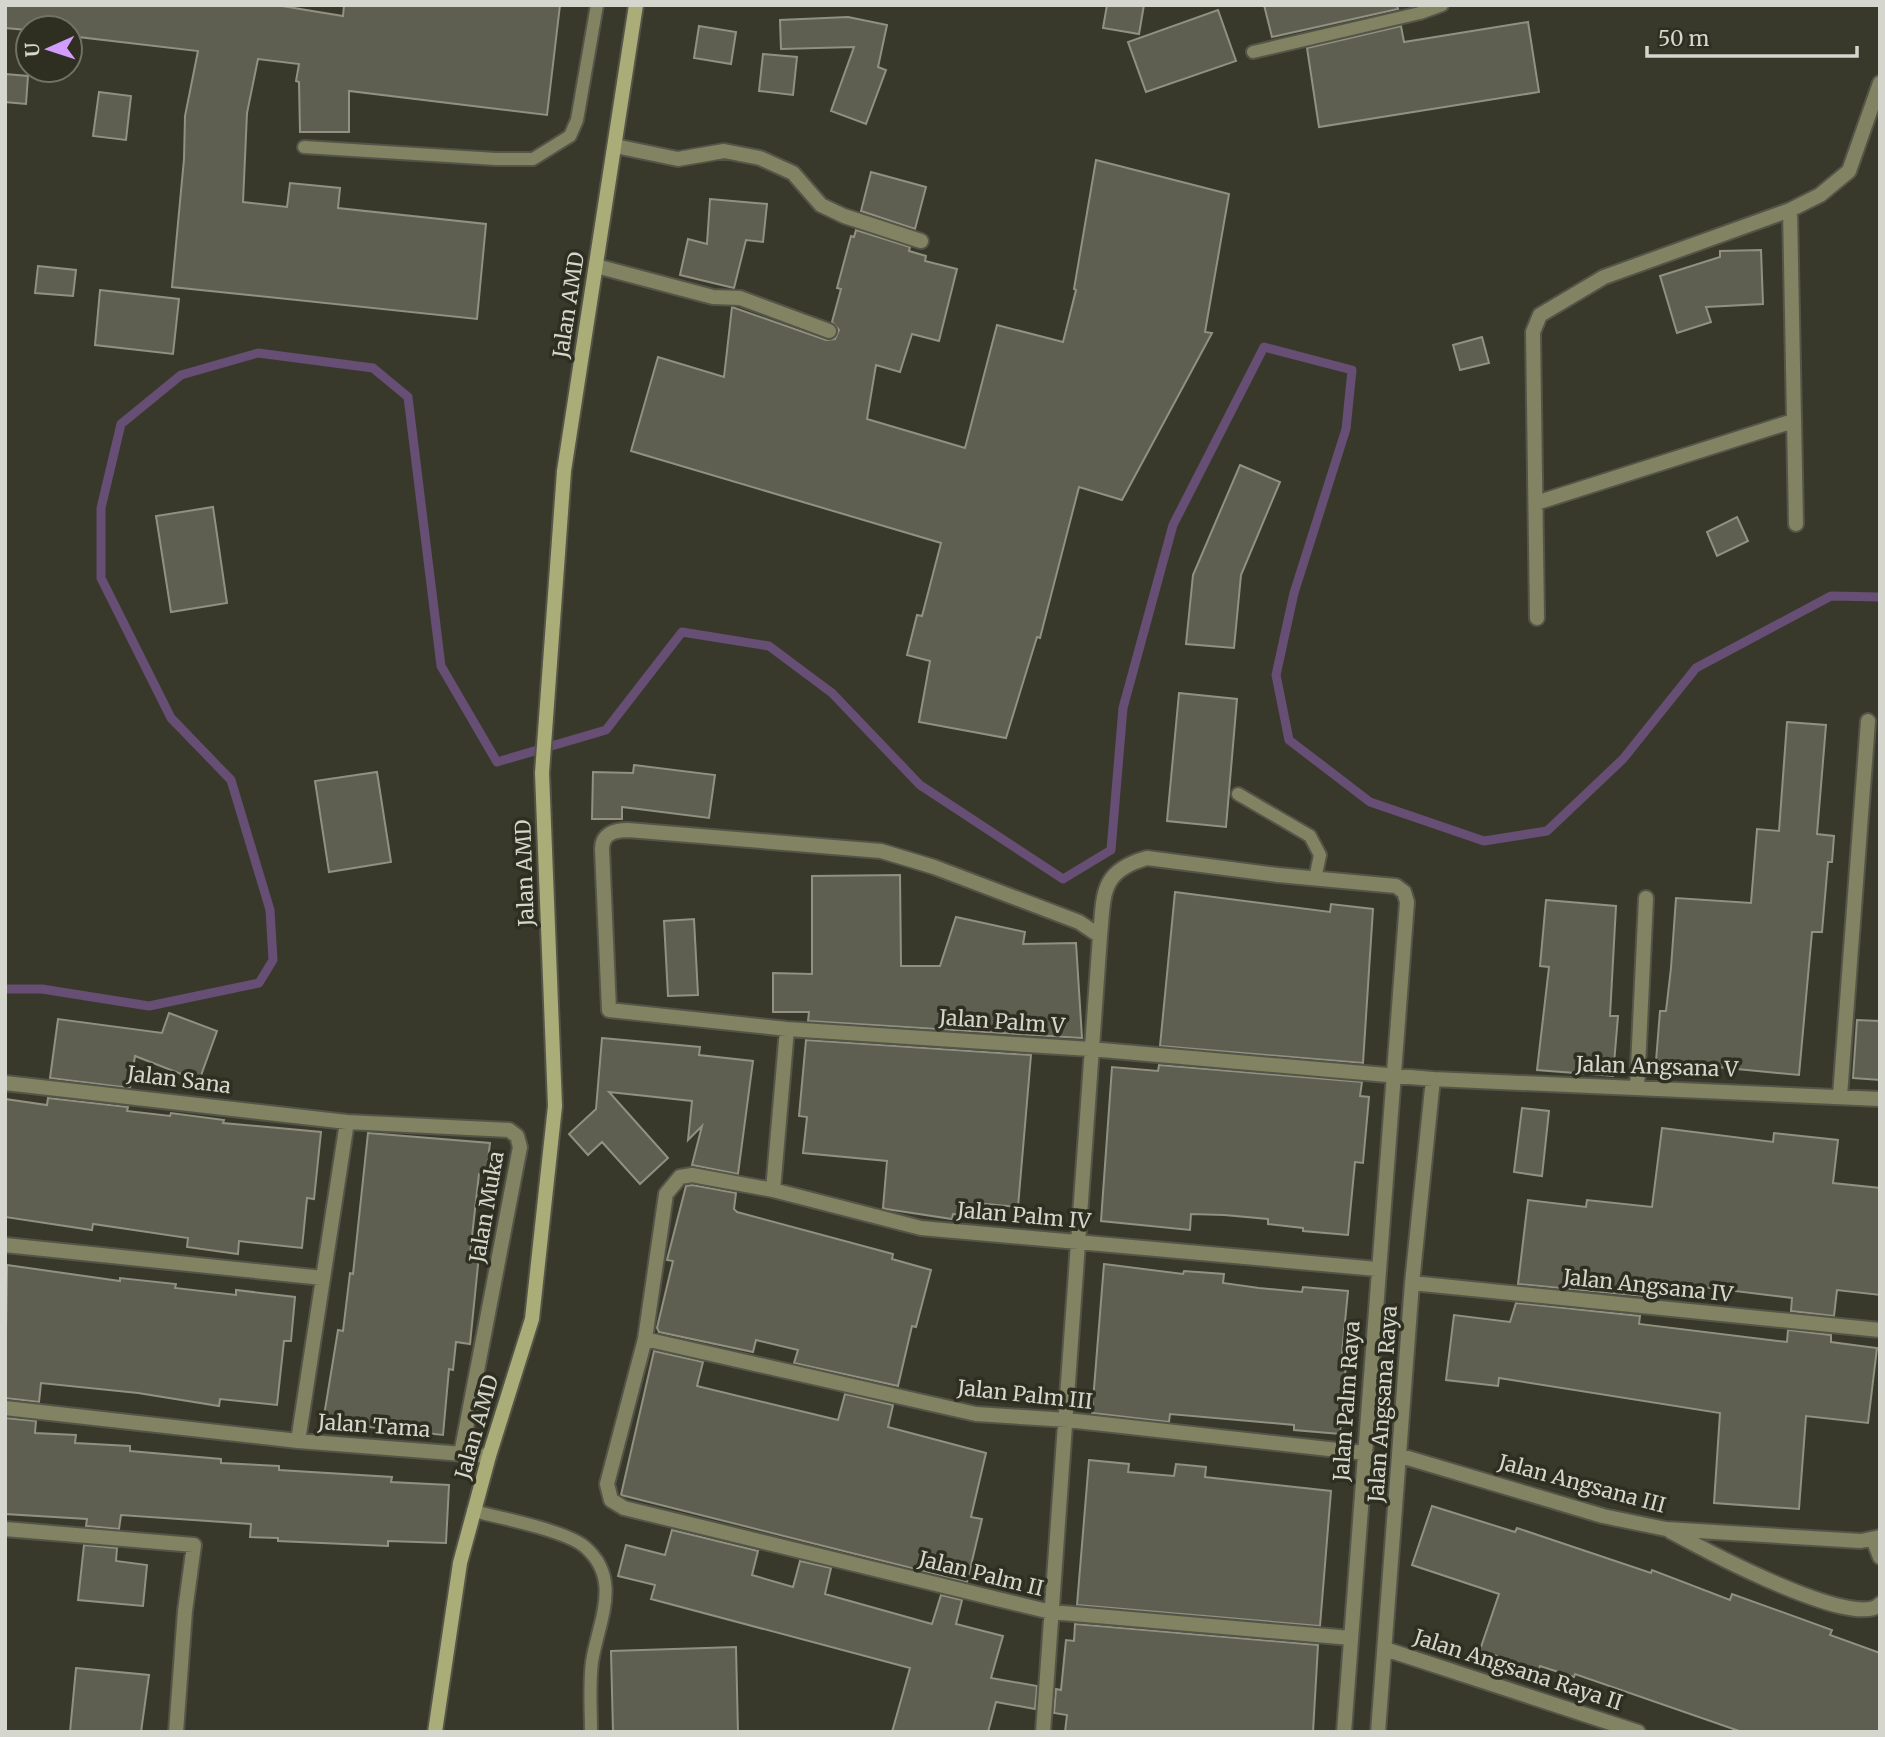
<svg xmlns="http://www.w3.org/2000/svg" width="1885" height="1737" font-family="Merriweather,serif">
<rect width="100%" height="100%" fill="#38392b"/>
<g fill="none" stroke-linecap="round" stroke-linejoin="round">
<path stroke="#664e74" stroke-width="9" d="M 5,989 L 42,989 L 149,1006 L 259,983 L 273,960 L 270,910 L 231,780 L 171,718 L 101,578 L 101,508 L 121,424 L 181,375 L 258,353 L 373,368 L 408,397 L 441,666 L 497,762 L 606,730 L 682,632 L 769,646 L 832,693 L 920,785 L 1063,879 L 1111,850 L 1123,708 L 1173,525 L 1264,347 L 1352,370 L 1346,429 L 1294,593 L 1276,675 L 1289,740 L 1370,802 L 1484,841 L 1547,831 L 1623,759 L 1696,668 L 1831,596 L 1880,597"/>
</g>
<path fill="#5e5f50" stroke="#909180" stroke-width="2" d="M 5,5 L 276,5 L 343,16 L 344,5 L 560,5 L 547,115 L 349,91 L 349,132 L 300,132 L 299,82 L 296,81 L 299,64 L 258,59 L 247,113 L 243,202 L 287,207 L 290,183 L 340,188 L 338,208 L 486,224 L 477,319 L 172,287 L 184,159 L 185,116 L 198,51 L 70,36 L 70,28 L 28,30 L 5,28 Z
M 1107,5 L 1144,5 L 1139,34 L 1103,28 Z
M 1264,5 L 1397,5 L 1398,9 L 1272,37 Z
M 1218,10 L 1236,61 L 1146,92 L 1128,42 Z
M 848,17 L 887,25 L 878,67 L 886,70 L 866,124 L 831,111 L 854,47 L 781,49 L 780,20 Z
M 1528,22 L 1539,92 L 1319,127 L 1307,48 L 1401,26 L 1404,42 Z
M 699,26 L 736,32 L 731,64 L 694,58 Z
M 763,54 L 797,57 L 793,95 L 759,91 Z
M 5,74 L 28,76 L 26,104 L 5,102 Z
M 99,92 L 131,96 L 126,140 L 93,136 Z
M 1096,160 L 1229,194 L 1205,332 L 1212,333 L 1122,500 L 1079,487 L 1040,638 L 1037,637 L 1006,738 L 919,722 L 930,661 L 907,655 L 917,615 L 922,616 L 941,543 L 631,451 L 658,357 L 724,377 L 732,307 L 826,340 L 835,339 L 839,330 L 832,322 L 841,289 L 837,288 L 851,236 L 854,237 L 856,230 L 910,247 L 909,251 L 926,256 L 925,261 L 957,269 L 939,341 L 912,334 L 900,372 L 876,365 L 867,419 L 965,448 L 997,325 L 1063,342 L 1076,290 L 1074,289 Z
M 871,172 L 926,187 L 915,229 L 861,211 Z
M 710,199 L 767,204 L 763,242 L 746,240 L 734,288 L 680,275 L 688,239 L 707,244 Z
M 1761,250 L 1763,304 L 1706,307 L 1711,322 L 1677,333 L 1660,276 L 1720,257 L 1720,251 Z
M 38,266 L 76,270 L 73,296 L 35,293 Z
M 100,290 L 179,299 L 173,354 L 95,345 Z
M 1482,337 L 1489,363 L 1460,370 L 1453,345 Z
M 1240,465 L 1280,482 L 1241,575 L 1234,648 L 1186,644 L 1193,575 Z
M 213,507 L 227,603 L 171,612 L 156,516 Z
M 1737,517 L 1748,541 L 1717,556 L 1707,532 Z
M 1179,693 L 1237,699 L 1226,827 L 1167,821 Z
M 1787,722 L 1826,725 L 1817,834 L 1834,836 L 1832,862 L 1828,862 L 1822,932 L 1812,932 L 1799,1075 L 1656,1061 L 1660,1011 L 1666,1011 L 1671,968 L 1676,898 L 1751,903 L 1757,829 L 1779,831 Z
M 634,765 L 715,775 L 709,818 L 622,807 L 622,819 L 592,819 L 593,772 L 633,773 Z
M 377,772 L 391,862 L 329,872 L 315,781 Z
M 900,875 L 901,966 L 940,966 L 956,917 L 1025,932 L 1023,944 L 1076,943 L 1082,1038 L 808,1021 L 809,1012 L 773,1012 L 773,973 L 812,974 L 812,876 Z
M 1175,892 L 1330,912 L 1331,904 L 1373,909 L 1363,1063 L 1160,1046 Z
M 1546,900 L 1616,906 L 1610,1016 L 1618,1016 L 1613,1076 L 1537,1070 L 1549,967 L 1540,966 Z
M 694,919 L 698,995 L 668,996 L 664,921 Z
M 169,1013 L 217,1031 L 199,1081 L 135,1056 L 130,1088 L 50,1078 L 58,1019 L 162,1033 Z
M 1857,1020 L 1880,1021 L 1880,1080 L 1853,1078 Z
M 602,1038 L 700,1047 L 699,1055 L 753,1061 L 738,1174 L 692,1165 L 702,1126 L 688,1140 L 692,1101 L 609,1092 L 668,1158 L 640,1184 L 602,1142 L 588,1155 L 569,1134 L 596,1109 Z
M 806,1040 L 1031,1055 L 1018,1207 L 977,1203 L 976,1216 L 953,1214 L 952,1219 L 886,1209 L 883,1208 L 887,1161 L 803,1153 L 807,1117 L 799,1116 Z
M 1159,1065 L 1362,1082 L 1360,1096 L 1369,1097 L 1363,1163 L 1355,1162 L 1348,1235 L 1303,1231 L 1303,1228 L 1268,1224 L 1268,1219 L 1224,1215 L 1191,1214 L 1190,1230 L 1101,1221 L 1112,1067 L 1158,1071 Z
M 48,1098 L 128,1107 L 127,1111 L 170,1116 L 171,1113 L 224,1120 L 223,1123 L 321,1132 L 314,1199 L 307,1198 L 302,1248 L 239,1241 L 238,1254 L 187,1247 L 188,1238 L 93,1224 L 92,1230 L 5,1217 L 5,1099 L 47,1105 Z
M 1522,1108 L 1549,1111 L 1542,1176 L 1514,1172 Z
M 1662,1128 L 1773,1142 L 1774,1133 L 1838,1140 L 1833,1183 L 1880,1188 L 1880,1295 L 1837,1290 L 1834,1316 L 1791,1311 L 1792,1298 L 1645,1280 L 1643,1296 L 1518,1284 L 1528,1200 L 1586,1207 L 1587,1200 L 1652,1207 Z
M 368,1133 L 490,1143 L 486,1175 L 479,1174 L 470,1254 L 479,1255 L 470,1344 L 456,1342 L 453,1370 L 449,1369 L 443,1435 L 323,1422 L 338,1330 L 343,1331 L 350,1273 L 353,1274 Z
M 692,1185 L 736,1193 L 734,1209 L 737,1212 L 893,1254 L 892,1259 L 931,1270 L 916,1327 L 912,1326 L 898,1386 L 794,1363 L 798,1350 L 756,1340 L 753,1352 L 659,1332 L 657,1328 L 673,1261 L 667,1260 L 686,1186 Z
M 1104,1264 L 1183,1274 L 1184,1271 L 1224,1274 L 1223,1283 L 1259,1288 L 1302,1292 L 1303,1287 L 1348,1291 L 1341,1363 L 1346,1364 L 1340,1434 L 1294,1430 L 1294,1425 L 1170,1414 L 1169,1422 L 1092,1413 Z
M 7,1265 L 120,1281 L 120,1278 L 176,1284 L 175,1288 L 236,1295 L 236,1290 L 295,1297 L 291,1341 L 284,1341 L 277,1405 L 220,1399 L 219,1406 L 138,1393 L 41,1383 L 39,1402 L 5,1398 Z
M 1516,1303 L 1640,1316 L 1639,1324 L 1787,1342 L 1788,1330 L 1831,1335 L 1831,1342 L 1877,1348 L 1868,1423 L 1806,1416 L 1799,1509 L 1714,1503 L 1720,1413 L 1499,1378 L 1498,1386 L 1446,1380 L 1454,1315 L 1510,1322 Z
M 654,1351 L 703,1362 L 697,1386 L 838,1420 L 845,1394 L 893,1405 L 888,1427 L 986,1453 L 971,1517 L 982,1519 L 967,1582 L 621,1495 Z
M 5,1418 L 36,1421 L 35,1433 L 76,1435 L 75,1443 L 130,1446 L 130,1451 L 221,1459 L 221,1463 L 279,1466 L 279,1470 L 392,1477 L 391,1482 L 449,1485 L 446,1543 L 388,1541 L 388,1546 L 278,1541 L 278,1538 L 250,1537 L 251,1524 L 121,1515 L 119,1529 L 86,1526 L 87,1519 L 5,1514 Z
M 1089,1460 L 1129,1464 L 1128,1472 L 1174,1476 L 1176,1464 L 1206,1467 L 1205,1477 L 1331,1491 L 1320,1626 L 1077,1605 Z
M 1432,1506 L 1515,1532 L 1517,1528 L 1651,1573 L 1652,1570 L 1730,1600 L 1732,1594 L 1832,1630 L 1830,1635 L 1880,1653 L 1880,1732 L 1742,1732 L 1575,1674 L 1574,1677 L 1540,1666 L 1538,1671 L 1480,1650 L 1499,1594 L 1412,1565 Z
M 672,1530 L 758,1551 L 752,1575 L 793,1587 L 800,1561 L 831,1568 L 825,1594 L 932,1624 L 941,1595 L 962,1600 L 956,1624 L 1003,1636 L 991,1678 L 1037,1686 L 1035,1709 L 996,1702 L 988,1732 L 892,1732 L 910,1668 L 651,1599 L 655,1585 L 618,1576 L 626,1545 L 665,1555 Z
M 84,1545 L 117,1548 L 116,1561 L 147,1565 L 143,1606 L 78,1600 Z
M 1075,1624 L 1318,1645 L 1313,1732 L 1065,1732 L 1067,1715 L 1054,1713 L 1056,1689 L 1061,1690 L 1066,1640 L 1074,1641 Z
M 736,1647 L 738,1732 L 613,1732 L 611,1651 Z
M 76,1668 L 149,1675 L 141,1732 L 70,1732 Z"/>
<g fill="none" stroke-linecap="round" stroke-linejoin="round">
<g stroke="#545548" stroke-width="16">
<path id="lane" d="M 1253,52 L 1420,13 L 1442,5
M 304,147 L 496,159 L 533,159 L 570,136 L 577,120 L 597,5
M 1238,794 L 1310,836 L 1320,855 L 1315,879
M 473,1511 C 498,1517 567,1531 585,1547 C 623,1580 598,1622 592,1662 C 589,1684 591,1709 591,1732"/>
</g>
<g stroke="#545548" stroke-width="18">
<path id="street" d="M 615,146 L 678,159 L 724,151 L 760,158 L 793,173 L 821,205 L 844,216 L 921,241
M 1790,210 L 1796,524
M 596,266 L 713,297 L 740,298 L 829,331
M 1536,503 L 1793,421
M 1537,618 L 1533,332 L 1540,315 L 1604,277 L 1790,210 L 1820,195 L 1849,171 L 1880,83
M 1100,936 C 1104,894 1100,871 1147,858 L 1278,875 L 1396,886 L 1404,892 L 1407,902 L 1344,1732
M 5,1083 L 347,1122 L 509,1130 L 517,1136 L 520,1147 L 461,1454
M 1637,1088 L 1646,898
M 1840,1096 L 1868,721
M 773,1190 L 787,1029
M 5,1245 L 323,1278
M 1412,1283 L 1880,1330
M 645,1339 L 976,1414 L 1067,1420 L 1365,1453
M 5,1408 L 298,1441 L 489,1456
M 298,1441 L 347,1122
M 1401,1456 L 1603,1516 L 1666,1529 L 1861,1541 L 1880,1537
M 5,1529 L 194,1545 L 185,1611 L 176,1732
M 1670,1531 C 1701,1548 1855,1631 1880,1604
M 1873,1539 L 1880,1557
M 1351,1638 L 1051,1612 L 624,1508 L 611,1500 L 607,1484 L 645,1339 L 666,1194 L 680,1177 L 692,1175 L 773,1190 L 921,1228 L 1377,1269
M 1385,1649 L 1638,1732
M 1043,1732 L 1100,936 L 1079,922 L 934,867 L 881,851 L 628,830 C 614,830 602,834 602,849 L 609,1010 L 787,1029 L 1090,1049 L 1433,1079 L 1880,1099
M 1378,1732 L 1412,1283 L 1433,1079"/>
</g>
<g stroke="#545548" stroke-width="18">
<path id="secondary" d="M 435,1732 L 460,1563 L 489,1456 L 532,1319 L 555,1106 L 542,773 L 564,471 L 636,5"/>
</g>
<use href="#lane" stroke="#818362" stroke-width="12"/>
<use href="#street" stroke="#818362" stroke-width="14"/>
<use href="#secondary" stroke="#aaad78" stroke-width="14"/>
</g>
<g text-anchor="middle" stroke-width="7" stroke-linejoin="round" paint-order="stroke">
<g font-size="21" fill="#d5d6cd" stroke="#2e2f21">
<text transform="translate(569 305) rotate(-81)" y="7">Jalan AMD</text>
<text transform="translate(525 873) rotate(-92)" y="7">Jalan AMD</text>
<text transform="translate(1002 1022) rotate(4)" y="7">Jalan Palm V</text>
<text transform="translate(1657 1067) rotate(2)" y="7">Jalan Angsana V</text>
<text transform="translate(179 1080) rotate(7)" y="7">Jalan Sana</text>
<text transform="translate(487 1207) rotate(-80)" y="7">Jalan Muka</text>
<text transform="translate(1024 1216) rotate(5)" y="7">Jalan Palm IV</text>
<text transform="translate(1648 1286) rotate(6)" y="7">Jalan Angsana IV</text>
<text transform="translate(1025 1395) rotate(6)" y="7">Jalan Palm III</text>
<text transform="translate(1347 1401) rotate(-86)" y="7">Jalan Palm Raya</text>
<text transform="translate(1383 1404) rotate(-86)" y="7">Jalan Angsana Raya</text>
<text transform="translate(374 1426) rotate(4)" y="7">Jalan Tama</text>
<text transform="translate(477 1427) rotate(-74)" y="7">Jalan AMD</text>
<text transform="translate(1582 1484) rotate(15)" y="7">Jalan Angsana III</text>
<text transform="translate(981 1574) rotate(14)" y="7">Jalan Palm II</text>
<text transform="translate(1518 1670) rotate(18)" y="7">Jalan Angsana Raya II</text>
</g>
</g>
<rect width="1885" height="1737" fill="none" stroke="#d5d6cd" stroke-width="14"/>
<g transform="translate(49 49) rotate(267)"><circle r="33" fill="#2e2f21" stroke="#717266" stroke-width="2"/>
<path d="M0-5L12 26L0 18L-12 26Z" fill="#d29dfd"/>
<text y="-10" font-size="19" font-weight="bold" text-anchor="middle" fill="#d5d6cd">U</text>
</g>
<path d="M1647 46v10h210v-10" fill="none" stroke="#d5d6cd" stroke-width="3.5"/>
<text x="1658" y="46" font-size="21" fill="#d5d6cd" stroke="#2e2f21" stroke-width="5" paint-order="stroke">50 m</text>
</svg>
